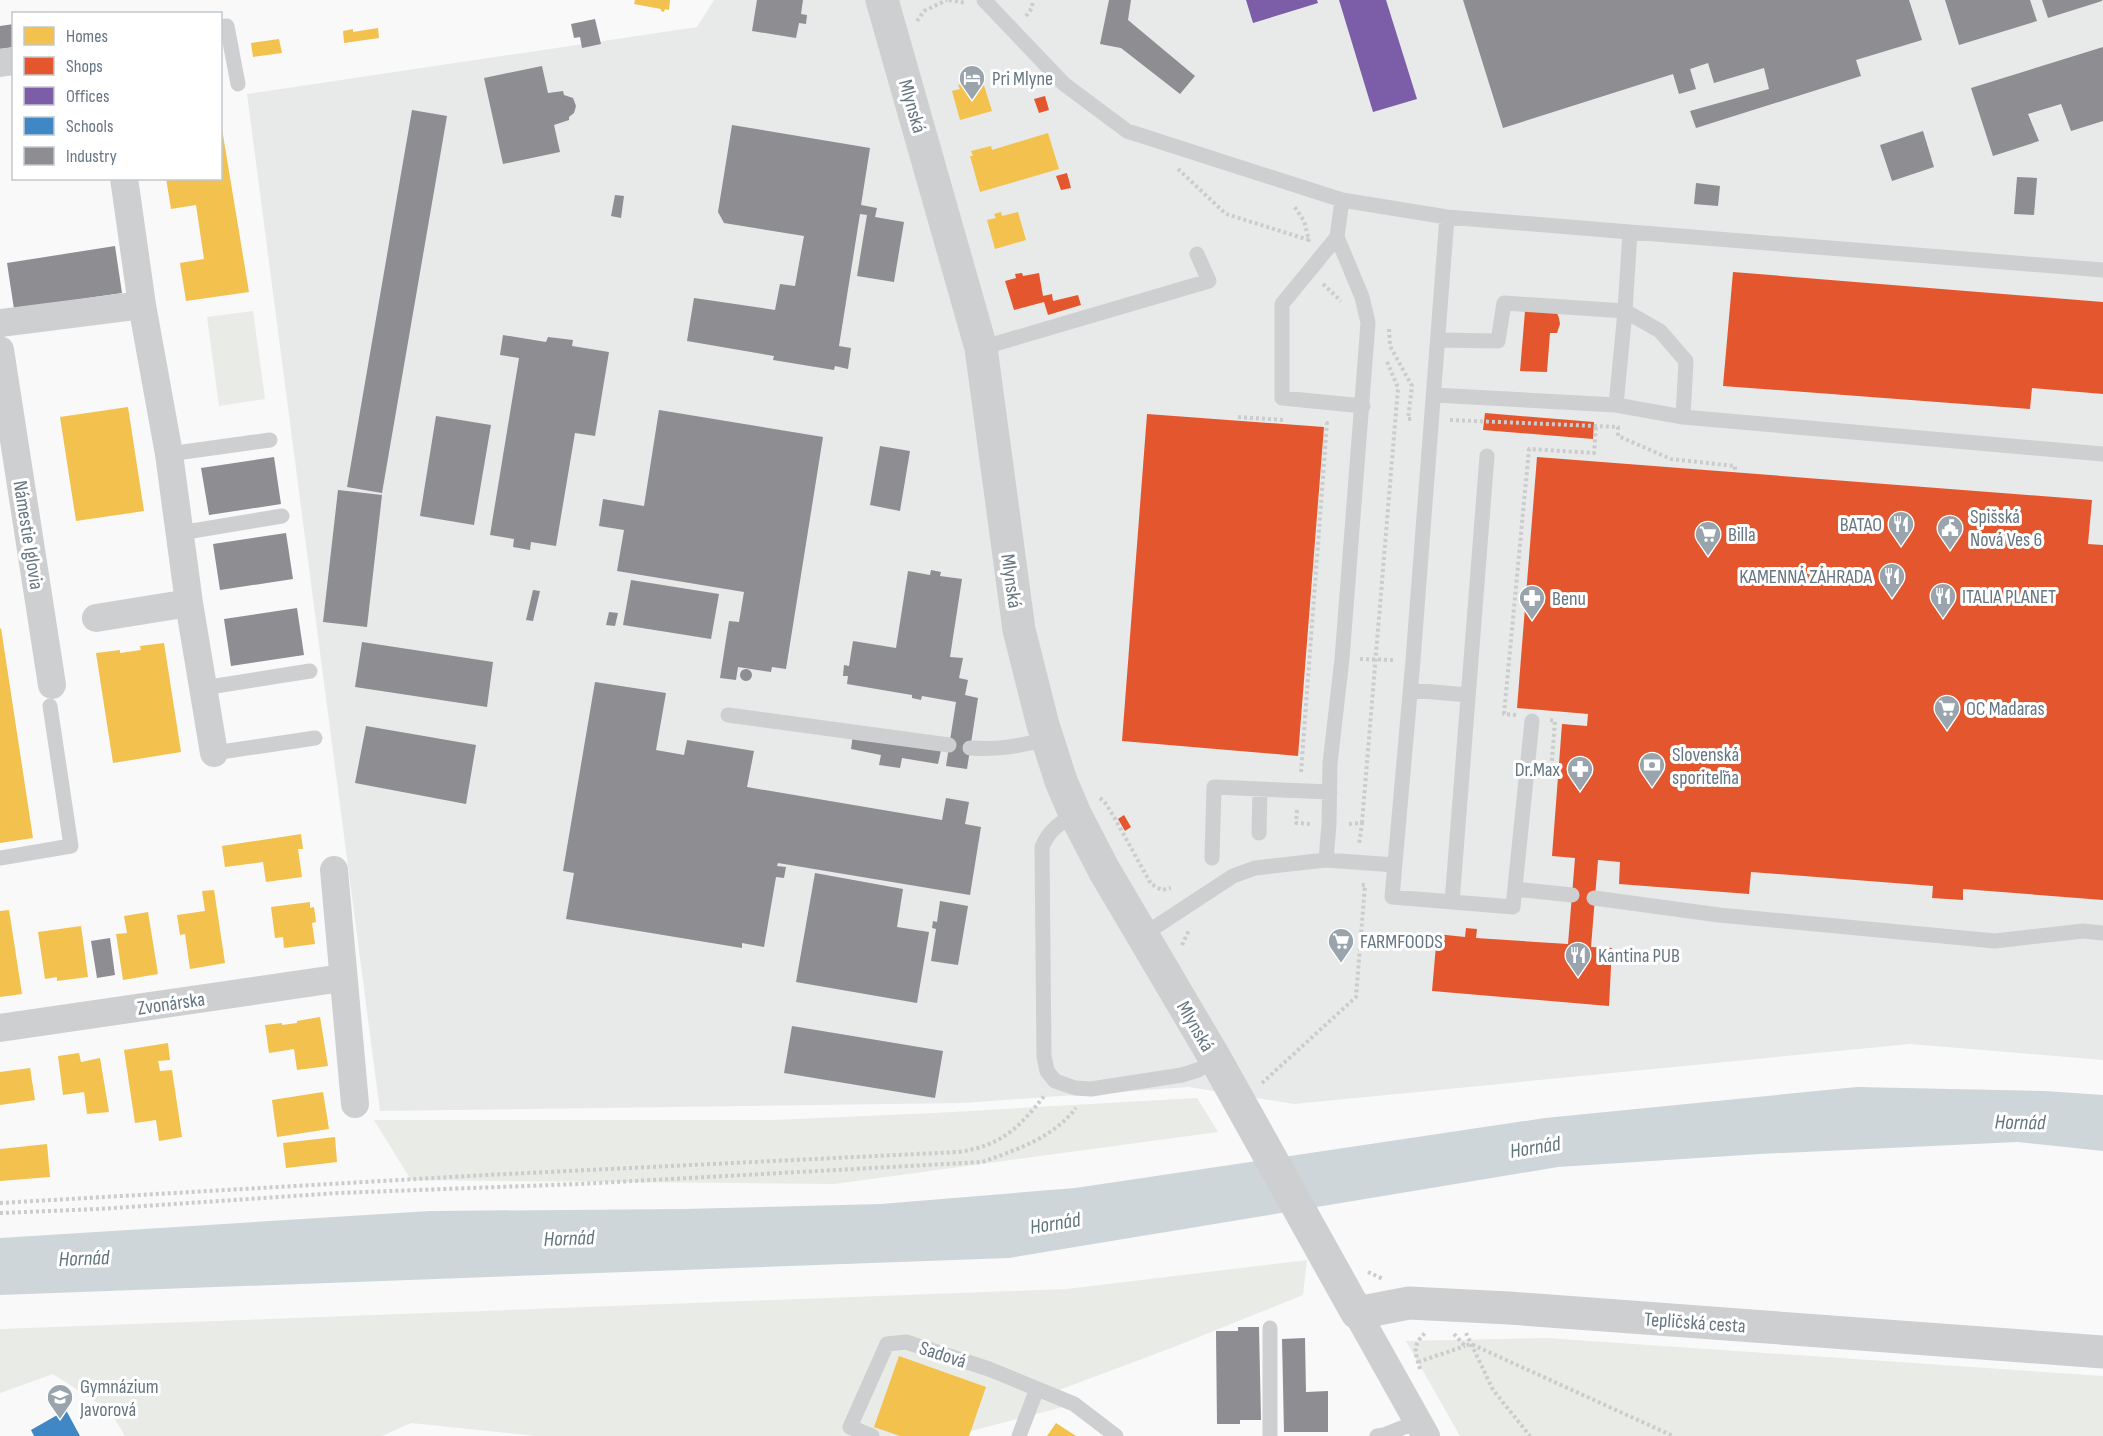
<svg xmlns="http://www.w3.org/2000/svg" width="2103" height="1436" font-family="'Sofia Sans Condensed',sans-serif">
<rect width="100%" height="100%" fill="#f9f9f9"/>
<path fill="#e8e9e9" d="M 714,0 L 2103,0 L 2103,1060 L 1910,1044 L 1294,1104 L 1189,1087 L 963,1103 L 380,1111 L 247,94 L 697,27 Z"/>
<path fill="#e8ebe6" d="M 253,311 L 265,399 L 219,406 L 207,317 Z
M 1197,1098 L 1218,1132 L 834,1184 L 411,1180 L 374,1120 L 774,1120 L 935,1113 Z
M 1307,1260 L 1303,1295 L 1174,1347 L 1059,1390 L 1074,1404 L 952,1436 L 536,1436 L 411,1423 L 382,1436 L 125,1436 L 110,1411 L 53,1374 L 0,1393 L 0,1329 L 1067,1289 Z
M 1546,1338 L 2103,1376 L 2103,1436 L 1460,1436 L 1406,1341 Z"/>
<path fill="#ced6d9" d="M 1857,1087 L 2045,1091 L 2103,1095 L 2103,1151 L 2017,1142 L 1760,1154 L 1558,1167 L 1009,1258 L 0,1295 L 0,1238 L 430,1211 L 683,1209 L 881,1204 L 1075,1188 L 1545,1118 Z"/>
<path fill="#f2c14e" d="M 635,0 L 670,0 L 669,10 L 665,9 L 664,12 L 661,11 L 661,9 L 634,4 Z
M 378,28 L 379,38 L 344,43 L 343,31 L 353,29 L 353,32 Z
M 279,39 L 282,53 L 253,57 L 251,43 Z
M 983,82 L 992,111 L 960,120 L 952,91 L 960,89 L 958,85 L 966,83 L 966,87 Z
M 220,117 L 249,292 L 186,301 L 180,263 L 204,259 L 196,205 L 171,209 L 166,178 L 220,178 Z
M 1048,133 L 1059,169 L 980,192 L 970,156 L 973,156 L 971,151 L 991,146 L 992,150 Z
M 1001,212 L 1002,216 L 1018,212 L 1026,240 L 995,249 L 987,220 L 996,218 L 994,214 Z
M 128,407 L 144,511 L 76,521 L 60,417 Z
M 1,628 L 33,838 L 0,843 L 0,629 Z
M 164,643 L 181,752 L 113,763 L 96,653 L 120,650 L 120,653 L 141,650 L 140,646 Z
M 301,834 L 303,849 L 298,849 L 302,877 L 266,882 L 263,862 L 225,867 L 222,846 Z
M 214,890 L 225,963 L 190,969 L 185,934 L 180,935 L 177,915 L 205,911 L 202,891 Z
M 310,902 L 310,908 L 314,907 L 316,922 L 312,923 L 315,944 L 284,948 L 283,937 L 275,938 L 271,907 Z
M 9,910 L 22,994 L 0,997 L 0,911 Z
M 148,912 L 158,974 L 123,980 L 116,934 L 127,933 L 124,916 Z
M 81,926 L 88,977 L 57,981 L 57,977 L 45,979 L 38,932 Z
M 320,1017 L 328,1066 L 297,1070 L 294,1049 L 269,1053 L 265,1025 L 282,1023 L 282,1025 L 297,1023 L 297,1021 Z
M 168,1043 L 170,1060 L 158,1061 L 160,1071 L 172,1070 L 182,1137 L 159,1141 L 156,1120 L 135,1123 L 124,1050 Z
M 79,1053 L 81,1062 L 100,1058 L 109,1112 L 87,1114 L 84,1092 L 63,1095 L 58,1056 Z
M 30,1068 L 35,1100 L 0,1105 L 0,1072 Z
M 323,1092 L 329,1129 L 277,1137 L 272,1100 Z
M 335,1137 L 337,1162 L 286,1168 L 283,1143 Z
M 47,1144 L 50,1177 L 0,1181 L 0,1149 Z
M 899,1356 L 986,1387 L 969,1436 L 900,1436 L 874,1427 Z
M 1056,1423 L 1076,1436 L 1047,1436 Z"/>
<path fill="#e4572e" d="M 1045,96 L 1049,110 L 1039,113 L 1034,99 Z
M 1067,173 L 1071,188 L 1061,190 L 1056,176 Z
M 1733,272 L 2103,302 L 2103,394 L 2032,388 L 2030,409 L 1723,386 Z
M 1022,273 L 1023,276 L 1039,273 L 1043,296 L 1052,294 L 1053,301 L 1078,295 L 1081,305 L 1048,315 L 1044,302 L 1014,310 L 1005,281 L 1016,278 L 1015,274 Z
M 1525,311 L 1557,313 L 1559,318 L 1560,324 L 1557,333 L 1550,333 L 1547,372 L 1520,371 Z
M 1485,413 L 1594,422 L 1593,439 L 1483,430 Z
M 1147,414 L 1324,427 L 1298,756 L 1122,741 Z
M 1537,457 L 2092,500 L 2088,544 L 2103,545 L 2103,900 L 1963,889 L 1963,900 L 1932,898 L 1933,886 L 1751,872 L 1749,894 L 1619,884 L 1620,862 L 1598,860 L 1591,947 L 1612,948 L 1609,1006 L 1432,991 L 1437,934 L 1465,937 L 1466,928 L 1477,929 L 1476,938 L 1568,944 L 1575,858 L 1552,856 L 1562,724 L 1587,726 L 1588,714 L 1517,708 Z
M 1124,815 L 1131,827 L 1125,831 L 1118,819 Z"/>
<path fill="#7b5ea7" d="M 1246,0 L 1317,0 L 1318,3 L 1253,23 Z
M 1339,0 L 1386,0 L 1417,99 L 1373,112 Z"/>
<path fill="#3f88c5" d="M 66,1410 L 80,1436 L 34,1436 L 31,1430 Z"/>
<path fill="#8d8d92" d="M 757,0 L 803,0 L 801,14 L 807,15 L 806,24 L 799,23 L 796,38 L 752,31 Z
M 1109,0 L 1131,0 L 1128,20 L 1195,76 L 1180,94 L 1121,48 L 1100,44 Z
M 1463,0 L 1909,0 L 1922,40 L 1856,60 L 1861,76 L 1696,128 L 1690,111 L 1769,89 L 1764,68 L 1714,83 L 1708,63 L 1690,69 L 1696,89 L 1679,94 L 1673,74 L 1503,128 Z
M 1945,0 L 2030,0 L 2037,21 L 1959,45 Z
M 2042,0 L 2102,0 L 2102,1 L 2048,18 Z
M 595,19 L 601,44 L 582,48 L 580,37 L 574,38 L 571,24 Z
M 14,24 L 14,47 L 0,49 L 0,26 Z
M 2103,47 L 2103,121 L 2071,131 L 2061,104 L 2028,114 L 2039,141 L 1993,156 L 1971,88 Z
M 542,66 L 548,93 L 563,91 L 564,95 L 573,98 L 576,106 L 574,113 L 569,117 L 569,120 L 554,125 L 560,152 L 503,164 L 484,78 Z
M 412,110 L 447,116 L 382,493 L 347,487 Z
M 732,125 L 870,148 L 861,205 L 877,208 L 875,217 L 904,222 L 894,282 L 857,276 L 867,215 L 860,214 L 839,346 L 851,348 L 848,369 L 835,366 L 834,370 L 773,360 L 774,356 L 687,341 L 694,298 L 775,310 L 780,284 L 795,286 L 804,236 L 724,223 L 718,212 Z
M 1923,131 L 1934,167 L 1892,181 L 1880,145 Z
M 2017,177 L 2037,178 L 2034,215 L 2014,214 Z
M 1696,183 L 1720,186 L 1718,206 L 1694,204 Z
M 615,195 L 624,196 L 621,218 L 611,216 Z
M 115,246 L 122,293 L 14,309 L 7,263 Z
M 503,335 L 546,342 L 548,337 L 573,340 L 572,346 L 609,352 L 595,436 L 575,433 L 556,546 L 531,542 L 530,550 L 513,547 L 514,539 L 490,535 L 519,358 L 500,355 Z
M 659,410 L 823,437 L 786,669 L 772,667 L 771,672 L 738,667 L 736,680 L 720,678 L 729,621 L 739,622 L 744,592 L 617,571 L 624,530 L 599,526 L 603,499 L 644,506 Z
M 436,416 L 491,425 L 474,525 L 420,516 Z
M 880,446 L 910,451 L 900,511 L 870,505 Z
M 274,457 L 281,504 L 209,515 L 201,468 Z
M 338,490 L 382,495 L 367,627 L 323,622 Z
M 286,533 L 293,579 L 220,590 L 213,544 Z
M 931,570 L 941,572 L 940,576 L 962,579 L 950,657 L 963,658 L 959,678 L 968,680 L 965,695 L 978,698 L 967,769 L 946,766 L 956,702 L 922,696 L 921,700 L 912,698 L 912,695 L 847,684 L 848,676 L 843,676 L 844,665 L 849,666 L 853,641 L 896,648 L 908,571 L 930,575 Z
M 631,580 L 719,594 L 711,639 L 623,625 Z
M 533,590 L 540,591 L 533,621 L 526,620 Z
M 297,608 L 304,655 L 231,666 L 224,619 Z
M 609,612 L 618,613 L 615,626 L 606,625 Z
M 362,642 L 493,662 L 487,707 L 355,687 Z
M740 675a6 6 0 1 1 12 0a6 6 0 1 1-12 0Z
M 595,682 L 666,693 L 656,750 L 684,755 L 687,740 L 754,751 L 747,787 L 942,820 L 946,798 L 969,802 L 965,824 L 981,827 L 970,895 L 778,863 L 777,866 L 786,867 L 784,878 L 776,877 L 764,947 L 742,943 L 742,948 L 566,919 L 574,873 L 563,871 Z
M 366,726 L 476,745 L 466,804 L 355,783 Z
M 853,734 L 941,750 L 938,764 L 902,758 L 900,768 L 879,765 L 881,755 L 851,749 Z
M 815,873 L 903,889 L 897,927 L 929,932 L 917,1003 L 796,982 Z
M 940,901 L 968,906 L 958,965 L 931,961 L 936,929 L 932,928 L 933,921 L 937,922 Z
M 110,938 L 115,975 L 97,978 L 91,941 Z
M 792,1026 L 943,1051 L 935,1098 L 784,1073 Z
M 1238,1327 L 1259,1327 L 1261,1420 L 1240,1420 L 1240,1424 L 1217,1424 L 1216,1331 L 1238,1331 Z
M 1305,1338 L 1306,1392 L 1328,1391 L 1328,1432 L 1284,1432 L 1282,1339 Z"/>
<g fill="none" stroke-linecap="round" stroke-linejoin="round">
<path stroke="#cbcccd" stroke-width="4" stroke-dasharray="3 3" stroke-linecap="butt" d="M 949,0 L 966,3
M 1026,16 L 1032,8 L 1033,0
M 917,21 L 924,11 L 947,0
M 1178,169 L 1226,214 L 1309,240 L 1304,221 L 1294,206
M 1323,284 L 1341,301
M 1389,329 L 1390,346 L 1412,386 L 1408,419 L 1413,419
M 1238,417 L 1284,420
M 1450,420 L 1618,427 L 1618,436 L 1671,459 L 1735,466 L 1735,472
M 1360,659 L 1394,660
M 1516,715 L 1504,714 L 1529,449 L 1594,453 L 1596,427
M 1550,720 L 1555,721 L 1551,772 L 1558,772
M 1301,772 L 1327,423 L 1324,423
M 1100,798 L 1106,804 L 1114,817 L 1151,884 L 1162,890 L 1171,888
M 1297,810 L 1296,823 L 1311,824
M 1362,823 L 1398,388 L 1386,359
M 1349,824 L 1362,823 L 1359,845
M 1182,945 L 1189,930
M 1262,1083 L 1356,997 L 1365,885 L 1361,885
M 0,1203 L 486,1175 L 958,1152 C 1001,1146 1019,1128 1045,1095
M 0,1213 L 99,1209 L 338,1193 L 579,1184 L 982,1162 C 1016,1150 1053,1138 1076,1108
M 1368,1272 L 1383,1279
M 1466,1333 L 1493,1390 L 1530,1436
M 1454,1334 L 1465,1346 L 1471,1344 L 1673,1436
M 1418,1362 L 1465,1346
M 1420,1369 C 1415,1352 1412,1346 1425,1333"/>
<path stroke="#cecfd0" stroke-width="15" d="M 984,0 L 1064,84 L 1127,131 L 1342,200 L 1447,217 L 1630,232 L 1625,311 L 1616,405
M 220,27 L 227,26 L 238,84
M 1447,217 L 1413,660 L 1392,897 L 1513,907 L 1532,721
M 1630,232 L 2103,270
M 1337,237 L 1282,304 L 1282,398 L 1363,406
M 1438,340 L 1498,341 L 1504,303 L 1625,311 L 1660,331 L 1686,361 L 1683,417
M 981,348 L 1209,281 L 1197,254
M 1434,395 L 1616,405 L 1683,417 L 2103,454
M 169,454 L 270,440
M 180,533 L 282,516
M 203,688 L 310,671
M 1411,690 L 1468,695
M 728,715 L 949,745
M 970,748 C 999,750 1019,746 1047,739
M 214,753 L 315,738
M 1075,814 C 1060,823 1049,830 1042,847 L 1044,1056 L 1047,1071 L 1055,1081 L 1075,1088 L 1091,1089 L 1182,1075 L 1198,1070 L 1216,1060
M 1259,833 L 1260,789
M 0,858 L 71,846 L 50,706
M 1212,858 L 1214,787 L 1330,792
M 1326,860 L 1329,824 L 1330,763 L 1342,659 L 1368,323 L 1362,297 L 1337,237 L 1342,200
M 1515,889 L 1572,895
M 1594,898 L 1719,915 L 1995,941 L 2083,931 L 2103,933
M 1452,902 L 1487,456
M 1143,935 L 1233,876 L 1255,868 L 1326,860 L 1395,865
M 872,1436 L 850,1427 L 887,1344 L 906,1342 L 989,1369 L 1074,1404 L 1116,1436
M 1019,1436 L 1037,1389
M 1270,1436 L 1270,1328
M 1377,1436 L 1384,1435 L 1417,1422"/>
<path stroke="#cecfd0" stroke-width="28" d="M 0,63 L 14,61
M 0,323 L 142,305
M 0,350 L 52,685
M 189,603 L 214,753
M 96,618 L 189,603 L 169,454 L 142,305 L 124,178
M 334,870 L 355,1104
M 0,1028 L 342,978
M 1357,1313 L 1426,1436"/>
<path stroke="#cecfd0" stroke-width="33" d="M 882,0 L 981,348 L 1019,630 L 1043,725 L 1061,781 L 1075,814 L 1104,870 L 1216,1060 L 1357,1313 L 1409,1303 L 1509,1308 L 2103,1352"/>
</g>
<defs>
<g id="hotel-pin" transform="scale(1.35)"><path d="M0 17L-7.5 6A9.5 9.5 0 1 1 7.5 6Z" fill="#99a4ac" stroke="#fff"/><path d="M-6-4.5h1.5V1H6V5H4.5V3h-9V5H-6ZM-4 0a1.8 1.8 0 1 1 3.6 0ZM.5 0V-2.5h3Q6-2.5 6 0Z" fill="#fff"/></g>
<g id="restaurant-pin" transform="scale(1.35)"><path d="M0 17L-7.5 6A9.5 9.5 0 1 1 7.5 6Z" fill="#99a4ac" stroke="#fff"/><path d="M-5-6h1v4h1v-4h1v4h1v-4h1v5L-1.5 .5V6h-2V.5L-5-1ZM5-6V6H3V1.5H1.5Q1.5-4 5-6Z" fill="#fff"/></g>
<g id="civic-pin" transform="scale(1.35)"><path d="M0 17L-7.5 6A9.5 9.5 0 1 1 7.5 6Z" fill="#99a4ac" stroke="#fff"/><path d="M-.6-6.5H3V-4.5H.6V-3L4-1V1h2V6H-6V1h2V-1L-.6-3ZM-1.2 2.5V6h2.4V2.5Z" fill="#fff"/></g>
<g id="supermarket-pin" transform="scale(1.35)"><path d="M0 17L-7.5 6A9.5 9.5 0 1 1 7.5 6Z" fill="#99a4ac" stroke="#fff"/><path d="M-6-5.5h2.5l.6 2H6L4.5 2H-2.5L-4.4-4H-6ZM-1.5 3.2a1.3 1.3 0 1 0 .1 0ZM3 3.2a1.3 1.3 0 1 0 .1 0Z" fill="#fff"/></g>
<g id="pharmacy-pin" transform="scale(1.35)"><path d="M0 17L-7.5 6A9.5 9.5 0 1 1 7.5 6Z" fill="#99a4ac" stroke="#fff"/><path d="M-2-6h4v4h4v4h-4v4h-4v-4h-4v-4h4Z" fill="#fff"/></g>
<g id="bank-pin" transform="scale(1.35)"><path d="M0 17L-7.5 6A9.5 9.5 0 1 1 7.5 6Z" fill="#99a4ac" stroke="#fff"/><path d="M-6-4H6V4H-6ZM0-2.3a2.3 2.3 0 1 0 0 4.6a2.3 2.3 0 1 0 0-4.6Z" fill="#fff"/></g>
<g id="school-pin" transform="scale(1.35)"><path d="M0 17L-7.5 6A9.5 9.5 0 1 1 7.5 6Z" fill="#99a4ac" stroke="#fff"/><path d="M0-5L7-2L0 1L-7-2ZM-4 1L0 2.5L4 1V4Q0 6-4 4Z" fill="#fff"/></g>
</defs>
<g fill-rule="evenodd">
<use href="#hotel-pin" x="972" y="78"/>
<use href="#restaurant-pin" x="1901" y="524"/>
<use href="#civic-pin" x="1950" y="528"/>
<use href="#supermarket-pin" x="1708" y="534"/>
<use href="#restaurant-pin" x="1892" y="576"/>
<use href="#restaurant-pin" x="1943" y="596"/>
<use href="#pharmacy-pin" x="1532" y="598"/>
<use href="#supermarket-pin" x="1947" y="708"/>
<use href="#bank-pin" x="1652" y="765"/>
<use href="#pharmacy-pin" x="1580" y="769"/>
<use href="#supermarket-pin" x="1341" y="941"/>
<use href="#restaurant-pin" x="1578" y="955"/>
<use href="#school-pin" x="60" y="1397"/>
</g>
<g text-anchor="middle" stroke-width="6" stroke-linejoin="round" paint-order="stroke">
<g font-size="20" fill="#657683" stroke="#fff" text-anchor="start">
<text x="992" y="85">Pri Mlyne</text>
<text x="1970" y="523">Spišská<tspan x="1970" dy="23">Nová Ves 6</tspan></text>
<text x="1882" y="531" text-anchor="end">BATAO</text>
<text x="1728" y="541">Billa</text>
<text x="1872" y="583" text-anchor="end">KAMENNÁ ZÁHRADA</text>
<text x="1962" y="603">ITALIA PLANET</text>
<text x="1552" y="605">Benu</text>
<text x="1966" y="715">OC Madaras</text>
<text x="1672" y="761">Slovenská<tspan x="1672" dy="23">sporiteľňa</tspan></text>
<text x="1560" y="776" text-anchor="end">Dr.Max</text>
<text x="1360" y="948">FARMFOODS</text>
<text x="1598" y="962">Kantina PUB</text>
<text x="80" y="1393">Gymnázium<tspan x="80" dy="23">Javorová</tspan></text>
</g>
<g font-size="20" fill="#657683" stroke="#fff">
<text transform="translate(913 106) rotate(74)" y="7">Mlynská</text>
<text transform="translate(29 535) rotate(81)" y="7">Námestie Iglovia</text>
<text transform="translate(1012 581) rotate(82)" y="7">Mlynská</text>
<text transform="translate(171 1003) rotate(-8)" y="7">Zvonárska</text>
<text transform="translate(1196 1026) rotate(60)" y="7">Mlynská</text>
<text transform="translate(1695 1322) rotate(4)" y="7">Tepličská cesta</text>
<text transform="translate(943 1354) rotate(18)" y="7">Sadová</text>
</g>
<g font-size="21" font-style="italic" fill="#60757c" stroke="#fff">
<text transform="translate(2020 1122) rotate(1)" y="7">Hornád</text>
<text transform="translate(1535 1147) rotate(-9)" y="7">Hornád</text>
<text transform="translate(1055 1223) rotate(-9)" y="7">Hornád</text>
<text transform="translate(569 1238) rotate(-2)" y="7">Hornád</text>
<text transform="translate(84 1258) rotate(-2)" y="7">Hornád</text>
</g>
</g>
<rect x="12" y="12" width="210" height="168" fill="#ffffff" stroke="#c1c8cd" stroke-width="1.5"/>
<rect x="24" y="27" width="30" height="18" fill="#f2c14e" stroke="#c1c8cd" stroke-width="1.5"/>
<text x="66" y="42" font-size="18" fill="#657683">Homes</text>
<rect x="24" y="57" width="30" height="18" fill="#e4572e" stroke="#c1c8cd" stroke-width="1.5"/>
<text x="66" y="72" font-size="18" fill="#657683">Shops</text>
<rect x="24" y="87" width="30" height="18" fill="#7b5ea7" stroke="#c1c8cd" stroke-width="1.5"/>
<text x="66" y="102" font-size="18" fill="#657683">Offices</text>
<rect x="24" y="117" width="30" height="18" fill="#3f88c5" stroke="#c1c8cd" stroke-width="1.5"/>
<text x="66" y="132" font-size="18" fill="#657683">Schools</text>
<rect x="24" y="147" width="30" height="18" fill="#8d8d92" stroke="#c1c8cd" stroke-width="1.5"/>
<text x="66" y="162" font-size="18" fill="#657683">Industry</text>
</svg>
